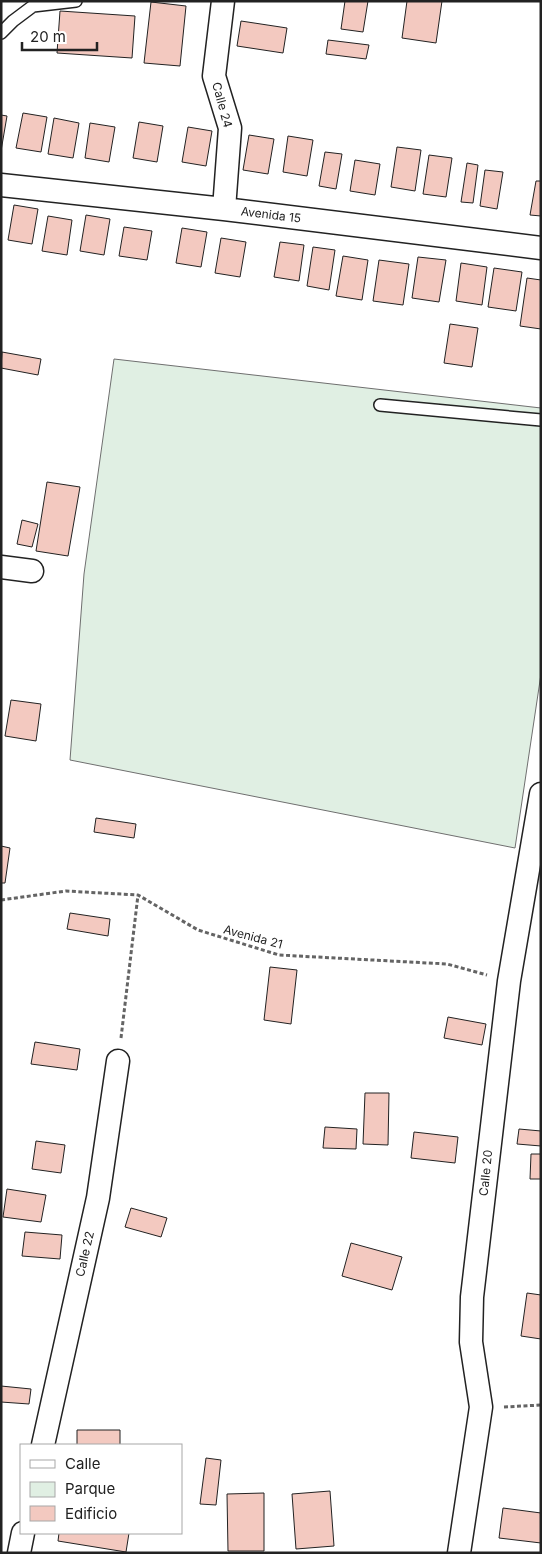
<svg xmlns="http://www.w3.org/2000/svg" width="542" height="1554" font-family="Inter,sans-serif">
<rect width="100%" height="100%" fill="#fff"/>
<path fill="#e0efe3" stroke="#6f6f6f" d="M 114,359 L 541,408 L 541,674 L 515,848 L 70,760 L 84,574 Z"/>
<path fill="#f3c9c0" stroke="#222" d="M 345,1 L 368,1 L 363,32 L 341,29 Z
M 407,1 L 442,1 L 436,43 L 402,38 Z
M 151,2 L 186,6 L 180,66 L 144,63 Z
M 60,11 L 135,16 L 132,58 L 57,53 Z
M 241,21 L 287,28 L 283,53 L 237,46 Z
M 328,40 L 369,45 L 366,59 L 326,54 Z
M 23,113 L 47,117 L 41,152 L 16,148 Z
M 1,115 L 7,116 L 1,151 Z
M 54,118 L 79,123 L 73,158 L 48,154 Z
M 139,122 L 163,126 L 157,162 L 133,158 Z
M 90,123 L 115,127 L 109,162 L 85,158 Z
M 188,127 L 212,131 L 206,166 L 182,162 Z
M 249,135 L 274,139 L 268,174 L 243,170 Z
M 288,136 L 313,140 L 307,176 L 283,172 Z
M 397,147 L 421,150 L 415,191 L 391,187 Z
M 325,152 L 342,154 L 336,189 L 319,186 Z
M 429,155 L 452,158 L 446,197 L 423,194 Z
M 355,160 L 380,164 L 375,195 L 350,191 Z
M 467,163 L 478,165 L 473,203 L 461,202 Z
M 485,170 L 503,172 L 497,209 L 480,206 Z
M 536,181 L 541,181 L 541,216 L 530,215 Z
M 14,205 L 38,209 L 32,244 L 8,240 Z
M 86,215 L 110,219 L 104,255 L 80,251 Z
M 48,216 L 72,220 L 67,255 L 42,251 Z
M 124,227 L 152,231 L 147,260 L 119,256 Z
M 182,228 L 207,232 L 201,267 L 176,263 Z
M 221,238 L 246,242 L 240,277 L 215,273 Z
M 280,242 L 304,245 L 299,281 L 274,277 Z
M 313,247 L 335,250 L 329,290 L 307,286 Z
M 343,256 L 368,260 L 362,300 L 336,296 Z
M 418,257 L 446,260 L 439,302 L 412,298 Z
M 379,260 L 409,264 L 403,305 L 373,301 Z
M 461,263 L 487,267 L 482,305 L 456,301 Z
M 494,268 L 522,272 L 516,311 L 488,307 Z
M 527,278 L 541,280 L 541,329 L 520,326 Z
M 450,324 L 478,328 L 472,367 L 444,363 Z
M 2,352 L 41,359 L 38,375 L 1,368 Z
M 47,482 L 80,487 L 68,556 L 36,551 Z
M 22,520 L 38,524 L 32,547 L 17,544 Z
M 11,700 L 41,704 L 36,741 L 5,736 Z
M 96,818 L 136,824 L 134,838 L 94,832 Z
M 1,846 L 10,848 L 5,883 L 1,883 Z
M 70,913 L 110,919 L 108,936 L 67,929 Z
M 270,967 L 297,970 L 291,1024 L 264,1020 Z
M 448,1017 L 486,1024 L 482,1045 L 444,1038 Z
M 35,1042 L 80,1049 L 77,1070 L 31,1064 Z
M 365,1093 L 389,1093 L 388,1145 L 363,1144 Z
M 325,1127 L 357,1129 L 356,1149 L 323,1148 Z
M 519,1129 L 541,1131 L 541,1146 L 517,1144 Z
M 414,1132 L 458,1137 L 455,1163 L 411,1158 Z
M 36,1141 L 65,1145 L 61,1173 L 32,1169 Z
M 531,1154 L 541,1154 L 541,1179 L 530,1179 Z
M 7,1189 L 46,1195 L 41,1222 L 3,1217 Z
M 131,1208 L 167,1218 L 161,1237 L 125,1227 Z
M 25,1232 L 62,1235 L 60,1259 L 22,1256 Z
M 351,1243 L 402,1257 L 392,1290 L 342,1276 Z
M 527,1293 L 541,1295 L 541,1339 L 521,1336 Z
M 1,1386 L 31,1389 L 29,1404 L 1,1402 Z
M 77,1430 L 120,1430 L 120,1445 L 77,1445 Z
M 206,1458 L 221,1460 L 216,1505 L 200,1504 Z
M 330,1491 L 334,1546 L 296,1549 L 292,1494 Z
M 264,1493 L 264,1551 L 228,1551 L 227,1494 Z
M 503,1508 L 541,1513 L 541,1543 L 499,1538 Z
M 59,1533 L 129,1533 L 126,1552 L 58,1541 Z"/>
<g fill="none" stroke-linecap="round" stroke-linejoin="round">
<g stroke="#222" stroke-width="14">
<path id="service" d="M 1,33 L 13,21 L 33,6 L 76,1
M 380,405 L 541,420"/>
</g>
<g stroke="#222" stroke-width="25">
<path id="minor" d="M 223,1 L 214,76 L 230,128 L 224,209
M 1,185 L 224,209 L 541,248
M 1,567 L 32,571
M 43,1445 L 98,1198 L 118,1061
M 19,1553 L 23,1533
M 459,1553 L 481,1407 L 471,1342 L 472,1297 L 509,981 L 541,794"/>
</g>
<path stroke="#646464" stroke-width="3" stroke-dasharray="4 2.5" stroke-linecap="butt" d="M 1,900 L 66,891 L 138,895 L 198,930 L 279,955 L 447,964 L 487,975
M 121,1038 L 138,895
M 504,1407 L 541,1405"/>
<use href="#service" stroke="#fff" stroke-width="11"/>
<use href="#minor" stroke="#fff" stroke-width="22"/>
</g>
<g text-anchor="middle" stroke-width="4" stroke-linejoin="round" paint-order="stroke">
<g font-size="12" fill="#222" stroke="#fff">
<text transform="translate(222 105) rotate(75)" y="4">Calle 24</text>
<text transform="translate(271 215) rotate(7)" y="4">Avenida 15</text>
<text transform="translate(253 937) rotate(15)" y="4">Avenida 21</text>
<text transform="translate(486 1173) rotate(-84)" y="4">Calle 20</text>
<text transform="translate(85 1254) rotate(-77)" y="4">Calle 22</text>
</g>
</g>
<rect width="542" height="1554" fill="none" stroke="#222222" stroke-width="5"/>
<rect x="20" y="1444" width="162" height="90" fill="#ffffff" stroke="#a7a7a7"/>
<rect x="30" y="1460" width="25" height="8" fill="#ffffff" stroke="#a7a7a7"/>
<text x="65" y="1469" font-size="15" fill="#222222">Calle</text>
<rect x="30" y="1482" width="25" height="15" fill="#e0efe3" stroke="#a7a7a7"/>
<text x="65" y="1494" font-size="15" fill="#222222">Parque</text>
<rect x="30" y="1506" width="25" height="15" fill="#f3c9c0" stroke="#a7a7a7"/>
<text x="65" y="1519" font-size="15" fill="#222222">Edificio</text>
<path d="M22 42v8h75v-8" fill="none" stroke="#222222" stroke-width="2.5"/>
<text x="30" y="42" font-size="15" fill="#222222" stroke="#ffffff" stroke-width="4" paint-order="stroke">20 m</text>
</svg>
